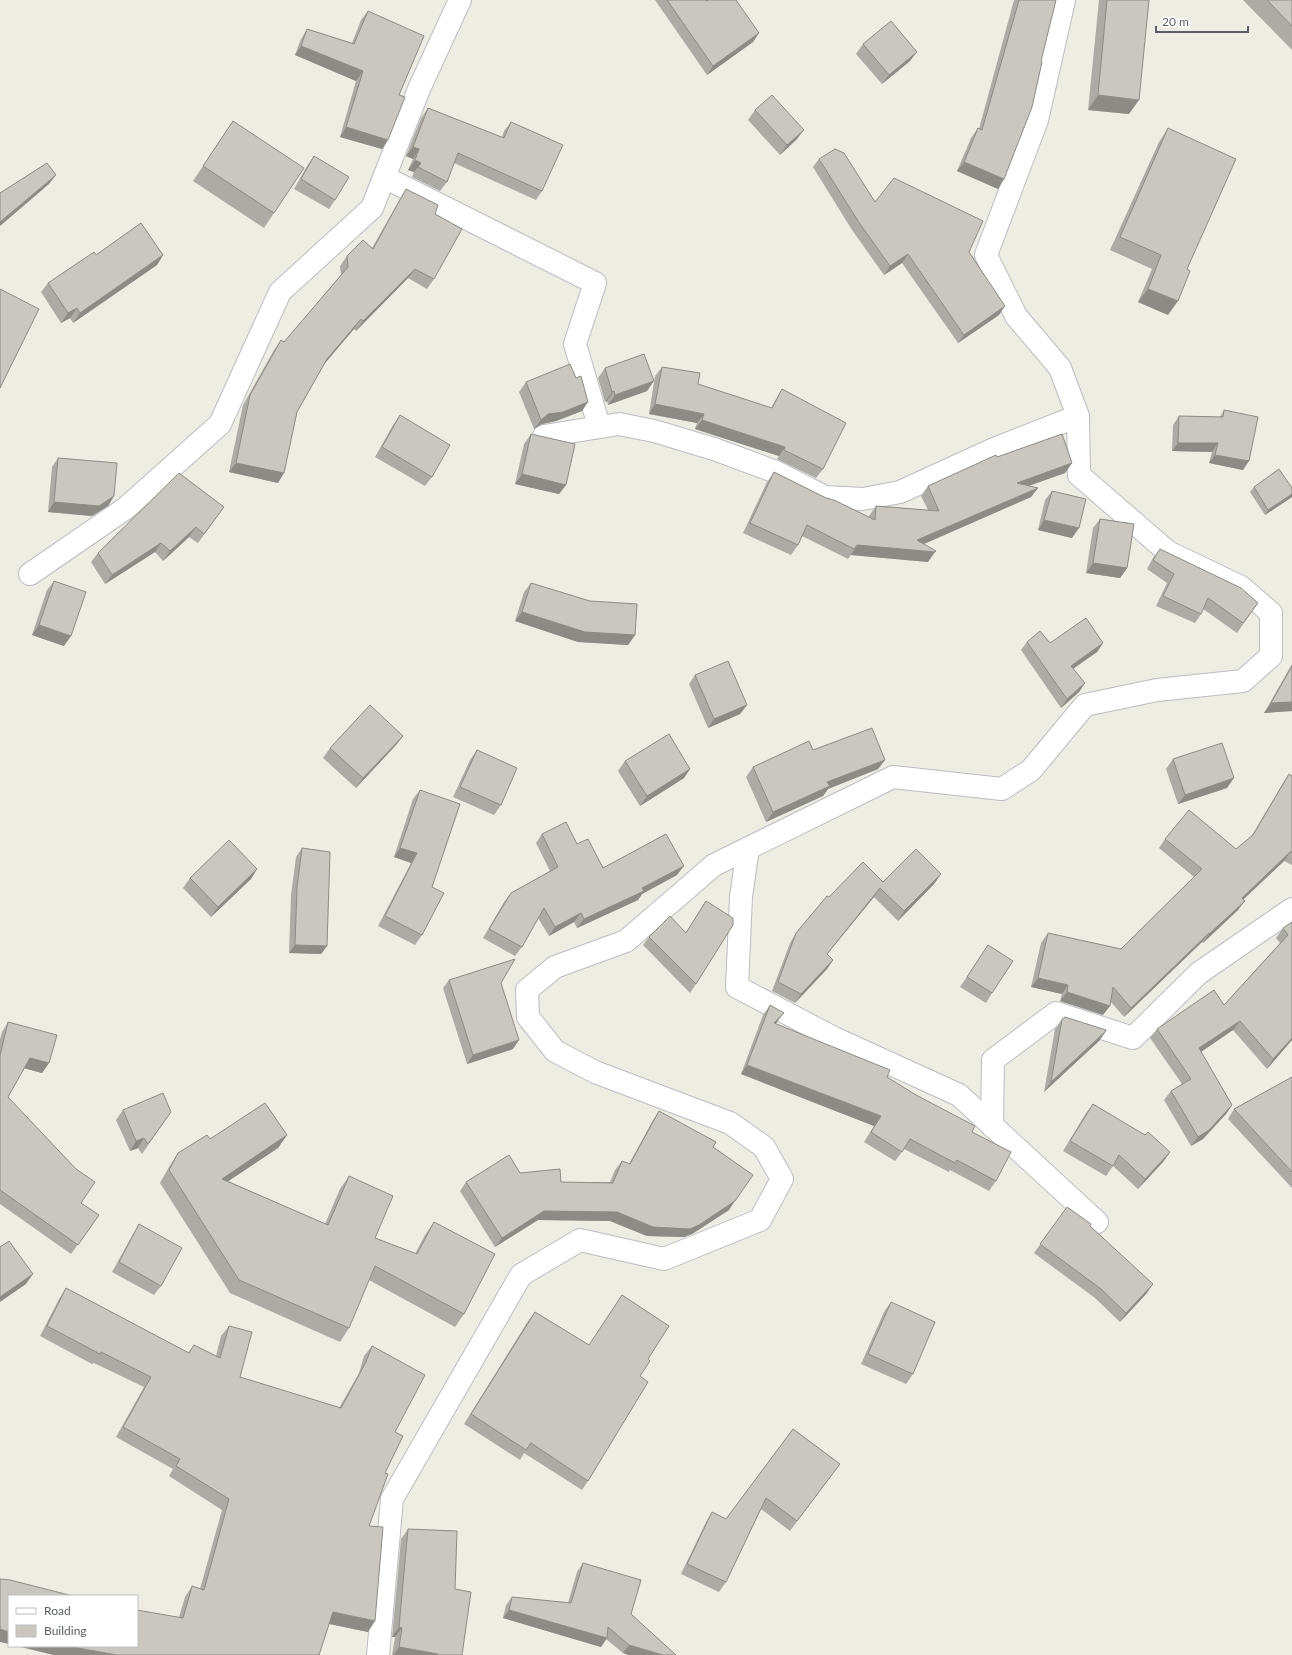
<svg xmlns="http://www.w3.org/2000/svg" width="1292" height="1655" font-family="Lato,sans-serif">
<rect width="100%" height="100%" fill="#eeede3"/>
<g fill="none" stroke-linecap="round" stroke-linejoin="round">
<g stroke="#bbbcc2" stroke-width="24">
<path id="street" d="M 384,177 L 595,283 L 575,344 L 599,426
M 544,436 L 619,424 L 654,431 L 714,449 L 776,472 L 825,497 L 863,499 L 900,492 L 994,449 L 1078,416
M 30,574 L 126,508 L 220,424 L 280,292 L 372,208 L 419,89 L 460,0
M 748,848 L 741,897 L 737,987 L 834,1038 L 959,1095 L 1097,1222
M 992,1126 L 993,1060 L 1056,1013 L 1133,1038 L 1199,973 L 1292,909
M 378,1655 L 392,1499 L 521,1275 L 580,1240 L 664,1259 L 760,1220 L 782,1179 L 764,1147 L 730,1123 L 595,1072 L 555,1051 L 528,1017 L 527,990 L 555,967 L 626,941 L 714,865 L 893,777 L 1002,789 L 1031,770 L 1085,705 L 1157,690 L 1243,681 L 1271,656 L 1271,613 L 1241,587 L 1168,552 L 1079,475 L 1078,416 L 1060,368 L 1016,316 L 986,255 L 1037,120 L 1064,0"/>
</g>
<use href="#street" stroke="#fff" stroke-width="22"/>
</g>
<path fill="#adaba5" d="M 655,0 L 706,0 L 759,33 L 753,42 L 707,75 Z
M 1014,0 L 1056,0 L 1004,179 L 998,189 L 957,171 L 971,138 L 978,128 L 979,129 Z
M 1099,0 L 1149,0 L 1129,114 L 1088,110 Z
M 1243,0 L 1292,0 L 1292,50 Z
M 368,11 L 399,95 L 388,140 L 382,149 L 340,137 L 356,81 L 295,55 L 301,39 L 307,29 L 352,43 L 361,20 Z
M 863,44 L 910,61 L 882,84 L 856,54 Z
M 428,108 L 502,137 L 504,131 L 511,122 L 542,191 L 536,200 L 454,163 L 447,182 L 440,191 L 412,177 L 414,172 L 408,170 L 413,159 L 406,156 L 421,118 Z
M 755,110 L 797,139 L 780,155 L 748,120 Z
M 233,121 L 274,213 L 264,228 L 193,181 Z
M 1168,128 L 1187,269 L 1168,315 L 1138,302 L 1152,269 L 1110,250 L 1159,142 Z
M 314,156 L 335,200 L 329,209 L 294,189 L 307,166 Z
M 819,159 L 875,202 L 969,252 L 999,315 L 958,343 L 902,263 L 884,275 L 852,230 L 813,167 Z
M 406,189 L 435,214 L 434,279 L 427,289 L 408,278 L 356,331 L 354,329 L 324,364 L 297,412 L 278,483 L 229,472 L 243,405 L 274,350 L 281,340 L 284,342 L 341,275 L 340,266 L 347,256 L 372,248 L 400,199 Z
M 96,255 L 163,255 L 157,265 L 73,323 L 70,318 L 61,323 L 41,292 L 48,283 Z
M 662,367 L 698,384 L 771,408 L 776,399 L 782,389 L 823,469 L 816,478 L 777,459 L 779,456 L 695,429 L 697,423 L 649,414 L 655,376 Z
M 605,368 L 647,391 L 608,405 L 607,401 L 605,402 L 598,378 Z
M 526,382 L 582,411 L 556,421 L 542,424 L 534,429 L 519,392 Z
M 1224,410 L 1243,470 L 1209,463 L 1212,452 L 1172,451 L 1173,425 L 1179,416 L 1220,417 Z
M 400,415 L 432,477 L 425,486 L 375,457 L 393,425 Z
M 531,434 L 566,485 L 559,494 L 515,484 L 524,444 Z
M 997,457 L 1072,463 L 1065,473 L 1029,486 L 1038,488 L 1031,497 L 924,544 L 928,562 L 851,555 L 848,559 L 802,536 L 798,545 L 791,555 L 743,533 L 767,482 L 774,472 L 826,498 L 869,517 L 869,516 L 876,506 L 928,510 L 921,496 L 928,486 Z
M 58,458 L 114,496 L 108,506 L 92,516 L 48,512 L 52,467 Z
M 1254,487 L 1292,488 L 1292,497 L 1265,515 L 1250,492 Z
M 1052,491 L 1072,538 L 1038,530 L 1045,500 Z
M 224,507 L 198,543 L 189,537 L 163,561 L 155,552 L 105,584 L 91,562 L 98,553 Z
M 1100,519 L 1127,568 L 1120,578 L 1086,573 L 1093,528 Z
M 1160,549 L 1258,603 L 1237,633 L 1203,609 L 1201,614 L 1195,623 L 1156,606 L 1167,583 L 1147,569 L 1153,558 Z
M 54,581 L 64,646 L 32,635 L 47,590 Z
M 531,583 L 635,635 L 628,645 L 578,642 L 515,621 L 524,592 Z
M 1027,642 L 1050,643 L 1103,643 L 1097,652 L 1073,669 L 1085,683 L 1079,692 L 1061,708 L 1021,650 Z
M 1292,664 L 1292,711 L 1264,713 Z
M 695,675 L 747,705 L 740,714 L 708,728 L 689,684 Z
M 403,736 L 396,745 L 356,788 L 323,758 L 330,748 Z
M 477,750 L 501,805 L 494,815 L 453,797 L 470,760 Z
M 813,750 L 885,760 L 878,769 L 828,789 L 823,796 L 766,822 L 746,777 L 753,767 Z
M 1173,759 L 1227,788 L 1178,804 L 1166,769 Z
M 625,761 L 690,769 L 684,778 L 640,806 L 618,771 Z
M 1289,774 L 1292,776 L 1292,865 L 1284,861 L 1243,900 L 1238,910 L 1203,943 L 1202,942 L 1124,1017 L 1111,1002 L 1103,1015 L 1060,1001 L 1062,994 L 1031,987 L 1041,943 L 1048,933 L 1121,949 L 1194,877 L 1159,848 L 1165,839 L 1236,849 L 1251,837 L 1283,783 Z
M 420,790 L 432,887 L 422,935 L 415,945 L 378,926 L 411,863 L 394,857 L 413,799 Z
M 542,834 L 577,844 L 603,868 L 677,875 L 642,894 L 638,900 L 577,928 L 574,922 L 549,936 L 538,918 L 522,947 L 515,956 L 483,938 L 504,902 L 511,893 L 550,871 L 536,843 Z
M 302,848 L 327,946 L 321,954 L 289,953 L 291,895 L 296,857 Z
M 257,869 L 251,879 L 211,917 L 183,888 L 190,878 Z
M 941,874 L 934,884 L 898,921 L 874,897 L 827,954 L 833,960 L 827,969 L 795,1003 L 772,991 L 790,943 L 796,933 L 829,897 L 883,882 Z
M 706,901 L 696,984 L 690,993 L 643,945 L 649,937 L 686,933 Z
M 1292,922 L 1292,1040 L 1267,1069 L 1233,1030 L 1201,1052 L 1232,1105 L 1226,1114 L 1203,1139 L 1191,1146 L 1164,1100 L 1171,1091 L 1182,1084 L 1150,1038 L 1157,1029 L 1224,1005 L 1280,943 L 1276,938 L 1283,928 Z
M 988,945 L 992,993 L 986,1003 L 960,987 Z
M 449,980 L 501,983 L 513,1049 L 467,1064 L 443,988 Z
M 770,1005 L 777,1022 L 776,1024 L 887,1077 L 972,1132 L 996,1181 L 989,1191 L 950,1170 L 949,1172 L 904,1149 L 895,1161 L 864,1142 L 874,1126 L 741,1074 L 763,1015 Z
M 1062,1019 L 1106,1031 L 1099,1041 L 1044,1092 L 1055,1029 Z
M 8,1022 L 49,1063 L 42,1073 L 24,1068 L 8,1097 L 81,1203 L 99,1215 L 71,1254 L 0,1204 L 0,1039 L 2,1032 Z
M 1292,1077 L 1292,1188 L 1228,1119 L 1234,1109 Z
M 1093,1104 L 1170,1152 L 1163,1162 L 1138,1189 L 1113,1166 L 1106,1176 L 1063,1151 L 1086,1113 Z
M 123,1110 L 171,1112 L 142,1154 L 138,1148 L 130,1151 L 116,1120 Z
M 659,1111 L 713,1147 L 729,1210 L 692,1234 L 684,1237 L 647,1236 L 610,1221 L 538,1220 L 495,1247 L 460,1191 L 466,1182 L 520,1173 L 561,1182 L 610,1182 L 615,1170 L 622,1161 L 629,1164 L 653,1120 Z
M 287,1135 L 278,1148 L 228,1181 L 325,1224 L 340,1189 L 349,1176 L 375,1238 L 415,1254 L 425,1235 L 434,1222 L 464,1314 L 455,1327 L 369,1280 L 349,1328 L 340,1342 L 230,1293 L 160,1183 L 169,1167 L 178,1153 L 210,1139 Z
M 1067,1207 L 1090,1226 L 1147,1293 L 1120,1322 L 1095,1298 L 1034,1253 Z
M 139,1224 L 161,1286 L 154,1295 L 112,1272 L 133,1234 Z
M 66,1288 L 188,1353 L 194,1345 L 216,1356 L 221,1336 L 229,1326 L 240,1377 L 339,1408 L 359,1373 L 364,1356 L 372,1346 L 395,1432 L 385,1473 L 369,1526 L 368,1632 L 329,1624 L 319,1655 L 54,1655 L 17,1646 L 137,1646 L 179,1617 L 185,1597 L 192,1586 L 200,1589 L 222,1510 L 169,1476 L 173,1469 L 116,1437 L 144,1387 L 94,1363 L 92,1364 L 40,1336 L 59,1299 Z
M 891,1302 L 913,1374 L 906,1384 L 861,1364 L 884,1312 Z
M 535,1312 L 588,1345 L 648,1359 L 588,1481 L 582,1490 L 524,1453 L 520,1460 L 464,1424 L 528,1321 Z
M 793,1429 L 840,1464 L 790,1531 L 761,1509 L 726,1582 L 719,1592 L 681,1574 L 706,1522 L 712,1512 L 726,1519 Z
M 408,1529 L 455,1589 L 462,1655 L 392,1655 L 395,1637 L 392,1637 L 401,1539 Z
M 583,1563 L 631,1614 L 676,1655 L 623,1653 L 606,1639 L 601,1647 L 503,1618 L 506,1605 L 512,1597 L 568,1603 L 577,1572 Z"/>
<path fill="#8d8b86" d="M 759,33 L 753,42 L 707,75 L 713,66 Z
M 301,46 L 363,71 L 356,81 L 295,55 Z
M 917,52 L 910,61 L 882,84 L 889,75 Z
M 1098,95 L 1139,100 L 1129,114 L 1088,110 Z
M 346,127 L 388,140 L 382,149 L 340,137 Z
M 804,130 L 797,139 L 780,155 L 787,145 Z
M 413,147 L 419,149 L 413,159 L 406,156 Z
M 415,160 L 421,163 L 414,172 L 408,170 Z
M 964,162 L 1004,179 L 998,189 L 957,171 Z
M 56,175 L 49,184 L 0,226 L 0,222 Z
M 908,254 L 902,263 L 884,275 L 890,266 Z
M 163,255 L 157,265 L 73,323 L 80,313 Z
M 415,269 L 408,278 L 356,331 L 363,321 Z
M 1148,289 L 1178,301 L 1168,315 L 1138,302 Z
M 1005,306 L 999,315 L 958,343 L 964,335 Z
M 77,308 L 70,318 L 61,323 L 68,313 Z
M 361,319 L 354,329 L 321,368 L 327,359 Z
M 654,381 L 647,391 L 608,405 L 615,395 Z
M 614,391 L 607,401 L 605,402 L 612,392 Z
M 588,402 L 582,411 L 556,421 L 542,424 L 534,429 L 541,420 L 548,414 Z
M 655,404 L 704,414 L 697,423 L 649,414 Z
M 702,420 L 785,447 L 779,456 L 695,429 Z
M 1178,443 L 1218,443 L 1212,452 L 1172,451 Z
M 1215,455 L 1249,461 L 1243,470 L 1209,463 Z
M 236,463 L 284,473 L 278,483 L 229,472 Z
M 1072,463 L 1065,473 L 1010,492 L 1017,483 Z
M 522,474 L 566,485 L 559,494 L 515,484 Z
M 1038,488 L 1031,497 L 910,550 L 935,552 L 928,562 L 851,555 L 857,545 L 917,540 Z
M 1292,494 L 1292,497 L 1265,515 L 1268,510 Z
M 114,496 L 108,506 L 92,516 L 48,512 L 54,502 Z
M 1044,520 L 1079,528 L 1072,538 L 1038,530 Z
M 196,527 L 189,537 L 163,561 L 170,551 Z
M 161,543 L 155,552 L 105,584 L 112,575 Z
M 1093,563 L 1127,568 L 1120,578 L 1086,573 Z
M 522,612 L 635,635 L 628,645 L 578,642 L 515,621 Z
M 39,625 L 71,636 L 64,646 L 32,635 Z
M 1103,643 L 1097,652 L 1064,675 L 1071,666 Z
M 1085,683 L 1079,692 L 1061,708 L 1067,699 Z
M 1292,702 L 1292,711 L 1264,713 L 1271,703 Z
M 747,705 L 740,714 L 708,728 L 714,719 Z
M 403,736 L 396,745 L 356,788 L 363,778 Z
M 885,760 L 878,769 L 828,789 L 823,796 L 766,822 L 773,812 L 827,782 Z
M 690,769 L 684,778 L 640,806 L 647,796 Z
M 1234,778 L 1227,788 L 1178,804 L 1185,795 Z
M 400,848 L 417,853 L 411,863 L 394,857 Z
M 1290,852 L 1284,861 L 1235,907 L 1242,898 Z
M 684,866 L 677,875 L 642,894 L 638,900 L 577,928 L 584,919 Z
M 257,869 L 251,879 L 211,917 L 218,907 Z
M 941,874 L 934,884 L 898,921 L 904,911 Z
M 880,888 L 874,897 L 820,963 L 827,954 Z
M 1245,901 L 1238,910 L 1203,943 L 1209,934 Z
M 581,913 L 574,922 L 549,936 L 555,927 Z
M 1209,933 L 1202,942 L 1124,1017 L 1131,1008 Z
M 295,945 L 327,946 L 321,954 L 289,953 Z
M 833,960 L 827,969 L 795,1003 L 801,994 Z
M 1038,978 L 1068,985 L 1062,994 L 1031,987 Z
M 1067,992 L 1110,1006 L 1103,1015 L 1060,1001 Z
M 784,1013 L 777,1022 L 768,1033 L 774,1023 Z
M 1240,1021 L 1233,1030 L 1192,1058 L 1199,1048 Z
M 1106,1031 L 1099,1041 L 1044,1092 L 1051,1082 Z
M 1292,1038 L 1292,1040 L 1267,1069 L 1273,1059 Z
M 519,1040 L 513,1049 L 467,1064 L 473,1055 Z
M 30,1058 L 49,1063 L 42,1073 L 23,1068 Z
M 747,1065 L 881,1116 L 874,1126 L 741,1074 Z
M 1232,1105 L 1226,1114 L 1203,1139 L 1191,1146 L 1198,1137 Z
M 287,1135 L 278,1148 L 212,1192 L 222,1179 Z
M 144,1138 L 138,1148 L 130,1151 L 136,1141 Z
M 1170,1152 L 1163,1162 L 1138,1189 L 1145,1179 Z
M 735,1201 L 729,1210 L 692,1234 L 684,1237 L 647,1236 L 610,1221 L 538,1220 L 495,1247 L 502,1238 L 544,1211 Z
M 33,1274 L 26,1284 L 0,1302 L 0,1297 Z
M 1153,1284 L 1147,1293 L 1120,1322 L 1126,1313 Z
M 509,1610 L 607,1638 L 601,1647 L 503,1618 Z
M 333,1612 L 375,1621 L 368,1632 L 325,1623 Z
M 399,1627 L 402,1628 L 395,1637 L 392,1637 Z
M 0,1629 L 9,1632 L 9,1644 L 0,1642 Z
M 629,1645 L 663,1655 L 628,1655 L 623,1653 Z
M 17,1646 L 68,1646 L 117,1655 L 54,1655 Z
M 399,1647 L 438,1654 L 437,1655 L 393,1655 Z"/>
<path fill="#c9c7c0" stroke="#8d8b86" d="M 667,0 L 706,0 L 707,1 L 708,0 L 736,0 L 759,33 L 713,66 Z
M 1019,0 L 1056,0 L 1041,61 L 1042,62 L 1032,107 L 1004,179 L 964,162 L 978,128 L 982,130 Z
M 1107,0 L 1149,0 L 1139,100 L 1098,95 Z
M 1267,0 L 1292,0 L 1292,26 Z
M 368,11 L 424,36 L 399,95 L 405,97 L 388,140 L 346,127 L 363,71 L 301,46 L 307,29 L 354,44 Z
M 891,21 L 917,52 L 889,75 L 863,44 Z
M 772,95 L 804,130 L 787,145 L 755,110 Z
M 428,108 L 504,138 L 511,122 L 563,145 L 542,191 L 458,153 L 447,182 L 418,167 L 421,163 L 415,160 L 419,149 L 413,147 Z
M 233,121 L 304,168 L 274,213 L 203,166 Z
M 1168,128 L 1236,159 L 1187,269 L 1190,271 L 1178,301 L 1148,289 L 1161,255 L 1120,237 Z
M 835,149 L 844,153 L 875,202 L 894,178 L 983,221 L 969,252 L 1005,306 L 964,335 L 908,254 L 890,266 L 858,221 L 819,159 Z
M 314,156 L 349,177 L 335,200 L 301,179 Z
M 47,163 L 56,175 L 0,222 L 0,193 Z
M 406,189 L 438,205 L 435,214 L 462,229 L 434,279 L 415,269 L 363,321 L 361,319 L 327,359 L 297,412 L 284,473 L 236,463 L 250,395 L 281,340 L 284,342 L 348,267 L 347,256 L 363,240 L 373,249 Z
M 141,223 L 163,255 L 80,313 L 77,308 L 68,313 L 48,283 L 94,252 L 96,255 Z
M 0,289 L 39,309 L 0,388 Z
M 644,354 L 654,381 L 615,395 L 614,391 L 612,392 L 605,368 Z
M 570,364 L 576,378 L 581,376 L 588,402 L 563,412 L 548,414 L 541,420 L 526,382 Z
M 662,367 L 700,373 L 698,384 L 772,408 L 782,389 L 846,423 L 823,469 L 784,450 L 785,447 L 702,420 L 704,414 L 655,404 Z
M 1224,410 L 1258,417 L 1249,461 L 1215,455 L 1218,443 L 1178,443 L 1179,416 L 1223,417 Z
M 400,415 L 450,445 L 432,477 L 382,447 Z
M 531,434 L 575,444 L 566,485 L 522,474 Z
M 1062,434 L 1072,463 L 1017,483 L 1038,488 L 917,540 L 936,551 L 935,552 L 857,545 L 854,549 L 807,525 L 798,545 L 750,523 L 774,472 L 826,498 L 834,500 L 875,520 L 876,506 L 939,511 L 928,486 L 996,455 L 997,457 Z
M 58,458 L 117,463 L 114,496 L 99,506 L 54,502 Z
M 1279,469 L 1292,488 L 1292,494 L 1268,510 L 1254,487 Z
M 179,473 L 224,507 L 204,534 L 196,527 L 170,551 L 161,543 L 112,575 L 98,553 Z
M 1052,491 L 1086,499 L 1079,528 L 1044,520 Z
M 1100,519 L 1134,524 L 1127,568 L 1093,563 Z
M 1160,549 L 1241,588 L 1258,603 L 1243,623 L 1208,598 L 1201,614 L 1163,596 L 1174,574 L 1153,560 Z
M 54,581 L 86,592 L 71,636 L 39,625 Z
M 531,583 L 590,601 L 637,604 L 635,635 L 585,632 L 522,612 Z
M 1086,618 L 1103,643 L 1071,666 L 1085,683 L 1067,699 L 1027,642 L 1040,631 L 1050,643 Z
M 728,661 L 747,705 L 714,719 L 695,675 Z
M 1292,666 L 1292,702 L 1271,703 Z
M 370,705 L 403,736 L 363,778 L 330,748 Z
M 872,728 L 885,760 L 827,782 L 830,786 L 773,812 L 753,767 L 809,741 L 813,750 Z
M 669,734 L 690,769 L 647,796 L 625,761 Z
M 1222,743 L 1234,778 L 1185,795 L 1173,759 Z
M 477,750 L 517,768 L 501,805 L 460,787 Z
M 1289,774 L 1292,776 L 1292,852 L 1290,852 L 1242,898 L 1245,901 L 1209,934 L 1209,933 L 1131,1008 L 1113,987 L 1110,1006 L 1067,992 L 1068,985 L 1038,978 L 1048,933 L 1121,949 L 1202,869 L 1165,839 L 1189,810 L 1236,849 L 1253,835 Z
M 420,790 L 460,804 L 432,887 L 444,893 L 422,935 L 385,916 L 417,853 L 400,848 Z
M 566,822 L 577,844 L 588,839 L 603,868 L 666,834 L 684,866 L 642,888 L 644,891 L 584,919 L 581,913 L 555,927 L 544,908 L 522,947 L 489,929 L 511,893 L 558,867 L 542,834 Z
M 229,840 L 257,869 L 218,907 L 190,878 Z
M 302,848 L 330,852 L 327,946 L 295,945 L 297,887 Z
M 916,849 L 941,874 L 904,911 L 880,888 L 827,954 L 833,960 L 801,994 L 778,982 L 796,933 L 827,896 L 829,897 L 863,862 L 883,882 Z
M 706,901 L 733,918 L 733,925 L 696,984 L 649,937 L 670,916 L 686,933 Z
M 1292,922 L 1292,1038 L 1273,1059 L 1240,1021 L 1199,1048 L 1232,1105 L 1209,1130 L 1198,1137 L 1171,1091 L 1191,1079 L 1157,1029 L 1214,990 L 1224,1005 L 1288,935 L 1283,928 Z
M 988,945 L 1013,961 L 992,993 L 967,977 Z
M 515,959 L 501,983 L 519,1040 L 473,1055 L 449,980 Z
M 770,1005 L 784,1013 L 774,1023 L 890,1070 L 887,1077 L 916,1095 L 975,1126 L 972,1132 L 1011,1152 L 996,1181 L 957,1160 L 955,1163 L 910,1139 L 902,1152 L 871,1132 L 881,1116 L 747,1065 Z
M 1065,1017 L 1106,1030 L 1106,1031 L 1051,1082 L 1062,1019 Z
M 8,1022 L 57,1035 L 49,1063 L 30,1058 L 8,1097 L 76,1169 L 95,1182 L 81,1203 L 99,1215 L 78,1245 L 0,1190 L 0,1056 Z
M 1292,1077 L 1292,1172 L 1234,1109 Z
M 163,1093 L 171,1112 L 148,1144 L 144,1138 L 136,1141 L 123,1110 Z
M 265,1103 L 287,1135 L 222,1179 L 328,1225 L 349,1176 L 393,1196 L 375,1238 L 417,1254 L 434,1222 L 495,1254 L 464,1314 L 375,1266 L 349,1328 L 239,1280 L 169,1170 L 178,1153 L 207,1135 L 210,1139 Z
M 1093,1104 L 1145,1135 L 1148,1132 L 1170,1152 L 1145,1179 L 1119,1155 L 1113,1166 L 1070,1141 Z
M 659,1111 L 716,1142 L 713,1147 L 753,1175 L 735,1201 L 699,1225 L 690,1229 L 653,1227 L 617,1212 L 544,1211 L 502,1238 L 466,1182 L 509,1155 L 520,1173 L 560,1169 L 561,1182 L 613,1183 L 622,1161 L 630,1164 Z
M 1067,1207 L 1091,1224 L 1090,1226 L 1153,1284 L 1126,1313 L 1101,1289 L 1040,1244 Z
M 139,1224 L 182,1248 L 161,1286 L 119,1262 Z
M 9,1241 L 33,1274 L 0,1297 L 0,1247 Z
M 66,1288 L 189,1353 L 194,1345 L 220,1358 L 229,1326 L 252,1332 L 240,1377 L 341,1408 L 366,1362 L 372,1346 L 425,1375 L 395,1432 L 403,1436 L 385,1473 L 388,1474 L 369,1526 L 383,1527 L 375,1621 L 333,1612 L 319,1655 L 117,1655 L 78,1648 L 68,1646 L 137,1646 L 137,1610 L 183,1618 L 192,1586 L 204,1590 L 229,1499 L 176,1466 L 180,1459 L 123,1427 L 151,1377 L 101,1352 L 100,1354 L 47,1326 Z
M 622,1295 L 669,1326 L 648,1359 L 650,1361 L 640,1376 L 648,1382 L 588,1481 L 531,1443 L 526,1450 L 471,1414 L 535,1312 L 589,1345 Z
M 891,1302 L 935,1322 L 913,1374 L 868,1354 Z
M 793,1429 L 840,1464 L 797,1521 L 766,1498 L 726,1582 L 687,1564 L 712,1512 L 726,1519 Z
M 408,1529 L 457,1531 L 455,1589 L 471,1592 L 462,1655 L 438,1655 L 438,1654 L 399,1647 L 402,1628 L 399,1627 Z
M 583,1563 L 641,1580 L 631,1614 L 676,1655 L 663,1655 L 629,1645 L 608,1627 L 607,1638 L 509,1610 L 512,1597 L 571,1603 Z
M 0,1579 L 10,1580 L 73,1596 L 9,1596 L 9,1632 L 0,1629 Z"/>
<rect x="8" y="1595" width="130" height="52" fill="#ffffff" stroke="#bdbfc1"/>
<rect x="16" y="1608" width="20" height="6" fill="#ffffff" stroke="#bdbfc1"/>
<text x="44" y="1615" font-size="12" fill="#5b5e64">Road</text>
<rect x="16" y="1625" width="20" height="12" fill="#c9c7c0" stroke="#bdbfc1"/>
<text x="44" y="1635" font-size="12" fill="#5b5e64">Building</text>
<path d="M1156 26v6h92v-6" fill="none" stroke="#5b5e64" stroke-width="2"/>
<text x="1162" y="26" font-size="12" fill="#5b5e64" stroke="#ffffff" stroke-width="3" paint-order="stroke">20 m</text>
</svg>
